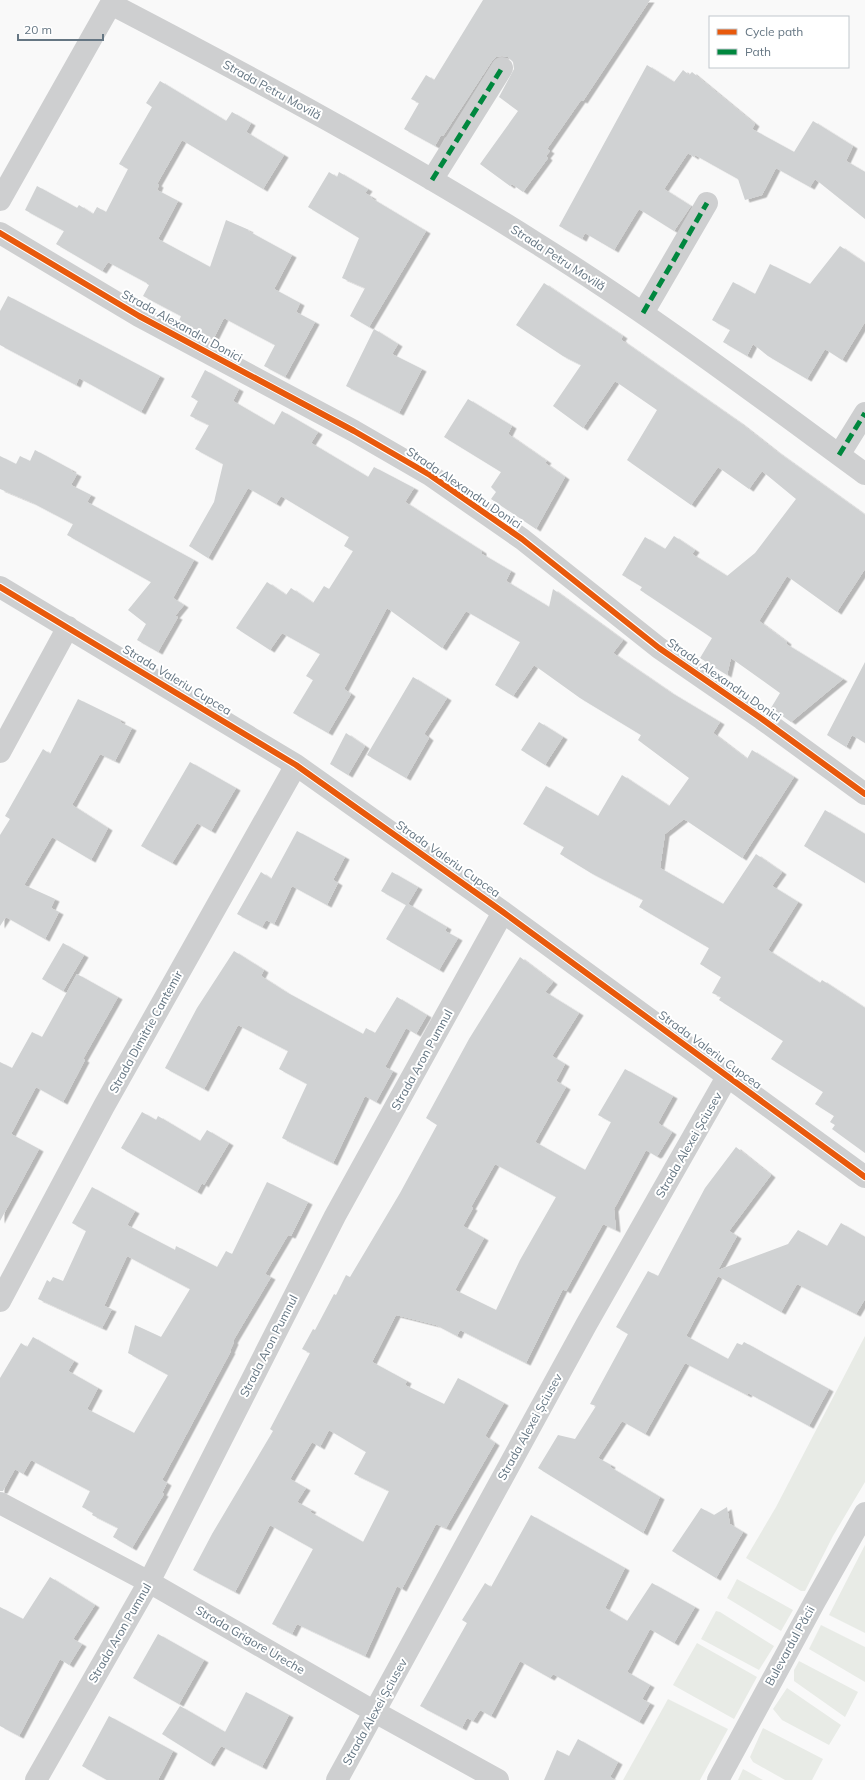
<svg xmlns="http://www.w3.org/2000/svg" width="865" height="1780" font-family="Mulish,sans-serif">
<defs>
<filter id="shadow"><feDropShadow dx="4.5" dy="2.5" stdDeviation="0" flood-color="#0004"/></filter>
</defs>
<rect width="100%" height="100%" fill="#f9f9f9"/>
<path fill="#e8ebe6" d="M 865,1336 L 865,1482 L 833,1536 L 805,1591 L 801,1591 L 746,1558 L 776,1507 Z
M 865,1545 L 865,1633 L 829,1615 Z
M 737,1579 L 793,1610 L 781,1631 L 727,1598 Z
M 716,1611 L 720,1612 L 774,1646 L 759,1670 L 701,1639 Z
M 821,1625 L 865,1647 L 865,1682 L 809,1649 Z
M 697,1643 L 757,1677 L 734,1719 L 673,1685 Z
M 799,1661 L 858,1692 L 845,1717 L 794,1681 L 794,1670 Z
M 787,1688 L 841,1725 L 829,1745 L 782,1720 L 773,1709 Z
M 668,1699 L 728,1729 L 700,1780 L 623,1780 Z
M 763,1728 L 823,1759 L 812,1780 L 785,1780 L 753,1762 L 750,1757 Z
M 743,1769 L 763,1780 L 738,1780 Z"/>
<path fill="#d0d2d3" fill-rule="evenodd" filter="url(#shadow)" d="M 483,0 L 650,0 L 583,101 L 581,100 L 547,149 L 550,151 L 546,156 L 548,158 L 523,192 L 512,184 L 510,186 L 480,164 L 518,111 L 499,97 L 514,69 L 513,62 L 508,57 L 502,56 L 496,57 L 492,61 L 443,136 L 441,135 L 435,146 L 404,129 L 419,103 L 411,99 L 426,75 L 434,80 Z
M 647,65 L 674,82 L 683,70 L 689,75 L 692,72 L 755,124 L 752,129 L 794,152 L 813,121 L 853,146 L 846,161 L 865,172 L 865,219 L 815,179 L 810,187 L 776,168 L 762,195 L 745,200 L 738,179 L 695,155 L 694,157 L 688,153 L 664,189 L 691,206 L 674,231 L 639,209 L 614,250 L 585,233 L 582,239 L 559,226 Z
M 160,81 L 226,121 L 232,112 L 251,123 L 246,132 L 284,155 L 263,189 L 182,140 L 157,184 L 159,185 L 157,190 L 178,201 L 158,239 L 210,267 L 226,220 L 249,230 L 248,231 L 292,255 L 274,289 L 300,303 L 296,312 L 315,322 L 285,377 L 264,366 L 275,345 L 224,318 L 213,340 L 179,321 L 181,316 L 143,296 L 149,285 L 147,284 L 147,283 L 108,262 L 102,271 L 56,244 L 64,231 L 25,210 L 37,186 L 77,208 L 79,205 L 93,214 L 97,207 L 106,212 L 128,169 L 119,164 L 152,107 L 146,103 Z
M 329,172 L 337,177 L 339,172 L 368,189 L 365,193 L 372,197 L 371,198 L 426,231 L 369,327 L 350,316 L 365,288 L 342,278 L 359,238 L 308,207 Z
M 840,246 L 865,263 L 865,322 L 842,360 L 825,349 L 807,379 L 768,356 L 753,344 L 747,356 L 723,342 L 730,330 L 712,320 L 733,282 L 755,294 L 770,264 L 810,284 Z
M 544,283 L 623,336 L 621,339 L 623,341 L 739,422 L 776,451 L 865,515 L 865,569 L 837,612 L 787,576 L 759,621 L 787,642 L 786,644 L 843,679 L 791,722 L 771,708 L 780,693 L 731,658 L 727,675 L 700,658 L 712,638 L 640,590 L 642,587 L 622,575 L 645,537 L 665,549 L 674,536 L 695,550 L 692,554 L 727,576 L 755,553 L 796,499 L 762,471 L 749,489 L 718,467 L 691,505 L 627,460 L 657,410 L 615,381 L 583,428 L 553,406 L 581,365 L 563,356 L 516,325 Z
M 8,296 L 160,376 L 141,412 L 79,378 L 76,385 L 0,345 L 0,311 Z
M 374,329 L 398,344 L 392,354 L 422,369 L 399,413 L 346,386 Z
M 205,370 L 239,389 L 233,401 L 274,425 L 282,411 L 318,432 L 311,443 L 368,477 L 374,467 L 414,488 L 405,502 L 482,551 L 482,554 L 511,571 L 506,581 L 549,607 L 553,589 L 623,640 L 613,653 L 670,692 L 720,722 L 713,733 L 747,759 L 752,750 L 794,777 L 742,858 L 684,819 L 665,834 L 660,868 L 723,904 L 756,854 L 782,872 L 772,886 L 798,902 L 768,950 L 820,983 L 822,980 L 865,1008 L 865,1153 L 832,1129 L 835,1125 L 830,1122 L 834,1116 L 815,1104 L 823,1092 L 771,1059 L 783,1041 L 719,1000 L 721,997 L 712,993 L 721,977 L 700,964 L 709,948 L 639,907 L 643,900 L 591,873 L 560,854 L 564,847 L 523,824 L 546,786 L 598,816 L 622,775 L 669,806 L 689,778 L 638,740 L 641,735 L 580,698 L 534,665 L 513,696 L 495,685 L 520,642 L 466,611 L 442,648 L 387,608 L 344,689 L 351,694 L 328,733 L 293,713 L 313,680 L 306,676 L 320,654 L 282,633 L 270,650 L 236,628 L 267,582 L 286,595 L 291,588 L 313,603 L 324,586 L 329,589 L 353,551 L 344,546 L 349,537 L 281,496 L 276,504 L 248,488 L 208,558 L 189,546 L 214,502 L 223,464 L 195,449 L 209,425 L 190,416 L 198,401 L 191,397 Z
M 468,399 L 512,426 L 508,434 L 547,461 L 545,463 L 565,477 L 536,529 L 491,499 L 496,492 L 491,487 L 501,472 L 444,437 Z
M 35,450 L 72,470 L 71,471 L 77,474 L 71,485 L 91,495 L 87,502 L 194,560 L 173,598 L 184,605 L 175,616 L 178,617 L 158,652 L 137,640 L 146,624 L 128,610 L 151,582 L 67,535 L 73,524 L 31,502 L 0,489 L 0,456 L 16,464 L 20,456 L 30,461 Z
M 865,662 L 865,743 L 852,735 L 846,747 L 827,735 Z
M 413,677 L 447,698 L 424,734 L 429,738 L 406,778 L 367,755 Z
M 78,699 L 121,720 L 120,722 L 132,728 L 115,761 L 100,754 L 72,805 L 108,828 L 91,860 L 52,837 L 24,885 L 55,899 L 51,908 L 59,912 L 45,939 L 6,917 L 0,926 L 0,835 L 10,819 L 5,816 L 43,749 L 50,754 Z
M 539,722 L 563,737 L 545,765 L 521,750 Z
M 346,733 L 365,746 L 348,775 L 330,764 Z
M 190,762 L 236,788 L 211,831 L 197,823 L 172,863 L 141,846 Z
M 825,810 L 865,834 L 865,883 L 804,846 Z
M 297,831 L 345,857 L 333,880 L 338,883 L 327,905 L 292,886 L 274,924 L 266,920 L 262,927 L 237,914 L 261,872 L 271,879 Z
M 392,872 L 418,887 L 408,904 L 447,927 L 445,931 L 458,938 L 439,970 L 386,939 L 406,905 L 381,891 Z
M 63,943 L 84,955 L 63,991 L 42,979 Z
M 234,951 L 264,970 L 261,976 L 286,992 L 363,1034 L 366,1028 L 375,1033 L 397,997 L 427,1015 L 416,1034 L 406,1028 L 385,1067 L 393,1071 L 376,1102 L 365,1096 L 333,1163 L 282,1138 L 307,1084 L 279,1069 L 288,1051 L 238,1025 L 204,1089 L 165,1068 L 197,1008 Z
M 520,957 L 553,982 L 545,992 L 579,1013 L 552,1056 L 565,1064 L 556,1081 L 566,1087 L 535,1142 L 585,1170 L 611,1122 L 598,1115 L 625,1069 L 673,1096 L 658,1123 L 672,1132 L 658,1155 L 656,1156 L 646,1150 L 614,1209 L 616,1230 L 603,1224 L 566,1291 L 563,1289 L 526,1363 L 460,1330 L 457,1336 L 436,1325 L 396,1315 L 372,1362 L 407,1381 L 405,1385 L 444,1404 L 458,1378 L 504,1403 L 485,1436 L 495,1443 L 446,1528 L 436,1524 L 402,1589 L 397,1586 L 365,1656 L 297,1624 L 292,1634 L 272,1624 L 313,1549 L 270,1525 L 235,1592 L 193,1570 L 212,1534 L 273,1431 L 270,1429 L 310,1353 L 302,1349 L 313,1329 L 315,1330 L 334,1294 L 336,1295 L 346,1275 L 350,1277 L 400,1193 L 437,1125 L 426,1118 L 469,1039 ZM 495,1164 L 556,1197 L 520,1260 L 496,1310 L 455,1290 L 484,1238 L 463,1226 L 473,1208 L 471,1207 ZM 329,1430 L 366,1452 L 354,1474 L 389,1491 L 363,1542 L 310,1512 L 312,1510 L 297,1502 L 306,1488 L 290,1479 L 312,1442 L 320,1447 Z
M 77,974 L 118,997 L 83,1059 L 85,1060 L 63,1102 L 36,1087 L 11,1134 L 39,1149 L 0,1221 L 0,1062 L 12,1068 L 32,1032 L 42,1037 Z
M 142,1112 L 156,1120 L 158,1116 L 200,1141 L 207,1130 L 229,1143 L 204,1185 L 202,1183 L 197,1192 L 121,1148 Z
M 736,1147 L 771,1175 L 729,1231 L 737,1236 L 718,1270 L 788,1244 L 798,1230 L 827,1246 L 841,1223 L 865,1237 L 865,1299 L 856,1314 L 797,1284 L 781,1312 L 718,1276 L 686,1336 L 728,1359 L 737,1343 L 742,1345 L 744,1342 L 829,1389 L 809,1426 L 748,1393 L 747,1395 L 685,1363 L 645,1434 L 622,1421 L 598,1458 L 611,1465 L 610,1467 L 660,1497 L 643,1533 L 538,1468 L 558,1435 L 575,1439 L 596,1406 L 590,1404 L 628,1334 L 616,1327 L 648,1271 L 658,1276 L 705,1188 Z
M 267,1182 L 308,1202 L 291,1236 L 288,1235 L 265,1274 L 271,1277 L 233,1341 L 234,1342 L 230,1351 L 231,1351 L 162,1480 L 167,1483 L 162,1493 L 164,1494 L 132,1548 L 113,1537 L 118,1528 L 92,1515 L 93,1513 L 82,1507 L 90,1491 L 31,1460 L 23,1474 L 15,1469 L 3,1491 L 0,1491 L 0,1378 L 21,1343 L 27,1347 L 33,1337 L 74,1361 L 68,1371 L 98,1388 L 87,1409 L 134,1433 L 168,1375 L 128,1353 L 135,1325 L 161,1337 L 190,1289 L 127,1256 L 104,1306 L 112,1309 L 102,1328 L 38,1299 L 47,1280 L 50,1282 L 53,1277 L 63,1281 L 86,1231 L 72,1223 L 92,1187 L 135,1211 L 127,1225 L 175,1250 L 176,1246 L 217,1267 L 226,1251 L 232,1254 Z
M 727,1507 L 730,1524 L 743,1532 L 716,1578 L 672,1551 L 701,1508 L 714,1515 Z
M 531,1515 L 625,1568 L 605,1608 L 627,1621 L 652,1583 L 695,1607 L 674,1643 L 650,1629 L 627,1672 L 650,1685 L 642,1699 L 650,1703 L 639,1722 L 553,1674 L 550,1678 L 520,1661 L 491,1716 L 480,1710 L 473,1721 L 467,1718 L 462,1728 L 420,1706 L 467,1623 L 462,1620 L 485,1583 L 491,1587 Z
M 50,1577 L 95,1605 L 73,1639 L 82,1644 L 69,1665 L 60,1659 L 19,1736 L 0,1726 L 0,1607 L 23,1619 Z
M 158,1634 L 204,1660 L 179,1704 L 133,1678 Z
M 246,1692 L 289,1715 L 262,1767 L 221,1746 L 210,1764 L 162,1734 L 180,1706 L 225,1732 Z
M 109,1716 L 173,1751 L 158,1780 L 107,1780 L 82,1766 Z
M 578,1739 L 618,1762 L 610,1777 L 615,1780 L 544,1780 L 557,1750 L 569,1756 Z"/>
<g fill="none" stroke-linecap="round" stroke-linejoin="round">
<path stroke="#cecfd0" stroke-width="22" d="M 111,4 C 255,79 398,156 536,243 C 650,314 757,395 865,474
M 432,180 L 502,68
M 0,200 L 113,0
M 0,233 L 139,316 L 354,431 L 430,475 L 522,539 L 659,648 L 762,719 L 865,794
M 643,313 L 707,203
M 839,455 L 865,413
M 0,587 L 296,765 L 503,912 L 865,1177
M 0,752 L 68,627
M 0,1301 L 104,1106 L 296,765
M 0,1503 L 149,1582 L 375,1712 L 498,1780
M 36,1780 L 149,1582 L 335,1216 L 503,912
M 337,1780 L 586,1325 L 727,1077
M 718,1780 L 814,1603 L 865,1513"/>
<path stroke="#00873e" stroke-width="5" stroke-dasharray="10 5" stroke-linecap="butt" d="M 432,180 L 502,68
M 643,313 L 707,203
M 839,455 L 865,413"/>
<g stroke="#fff" stroke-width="8">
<path id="cycleway" d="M 0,233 L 139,316 L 354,431 L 430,475 L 522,539 L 659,648 L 762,719 L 865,794
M 0,587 L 296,765 L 503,912 L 865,1177"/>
</g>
<use href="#cycleway" stroke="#e8590c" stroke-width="6"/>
</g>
<g text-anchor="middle" stroke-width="4" stroke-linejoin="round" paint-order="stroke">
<g font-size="12" fill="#657683" stroke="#fff">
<text transform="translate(272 90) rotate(29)" y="4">Strada Petru Movilă</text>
<text transform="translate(558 258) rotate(33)" y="4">Strada Petru Movilă</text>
<text transform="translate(182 326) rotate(29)" y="4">Strada Alexandru Donici</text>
<text transform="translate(464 488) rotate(34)" y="4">Strada Alexandru Donici</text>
<text transform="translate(177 680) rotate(31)" y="4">Strada Valeriu Cupcea</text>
<text transform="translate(724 680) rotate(35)" y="4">Strada Alexandru Donici</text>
<text transform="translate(448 859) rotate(35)" y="4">Strada Valeriu Cupcea</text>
<text transform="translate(146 1032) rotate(-61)" y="4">Strada Dimitrie Cantemir</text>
<text transform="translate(710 1050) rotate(36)" y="4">Strada Valeriu Cupcea</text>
<text transform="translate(422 1060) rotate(-61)" y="4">Strada Aron Pumnul</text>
<text transform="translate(689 1145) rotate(-60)" y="4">Strada Alexei Șciusev</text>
<text transform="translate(269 1346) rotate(-63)" y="4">Strada Aron Pumnul</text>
<text transform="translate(530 1427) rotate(-61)" y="4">Strada Alexei Șciusev</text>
<text transform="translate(120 1633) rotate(-60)" y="4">Strada Aron Pumnul</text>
<text transform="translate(250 1640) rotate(30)" y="4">Strada Grigore Ureche</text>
<text transform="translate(790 1646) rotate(-61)" y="4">Bulevardul Păcii</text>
<text transform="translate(375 1712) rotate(-61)" y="4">Strada Alexei Șciusev</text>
</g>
</g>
<rect x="709" y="16" width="140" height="52" fill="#ffffff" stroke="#c1c8cd"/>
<rect x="717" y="29" width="20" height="6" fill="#e8590c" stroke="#c1c8cd"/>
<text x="745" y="36" font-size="12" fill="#657683">Cycle path</text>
<rect x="717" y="49" width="20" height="6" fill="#00873e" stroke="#c1c8cd"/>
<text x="745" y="56" font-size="12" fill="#657683">Path</text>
<path d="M18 34v6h85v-6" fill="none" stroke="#657683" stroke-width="2"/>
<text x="24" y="34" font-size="12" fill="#657683" stroke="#ffffff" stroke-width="3" paint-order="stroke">20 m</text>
</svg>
